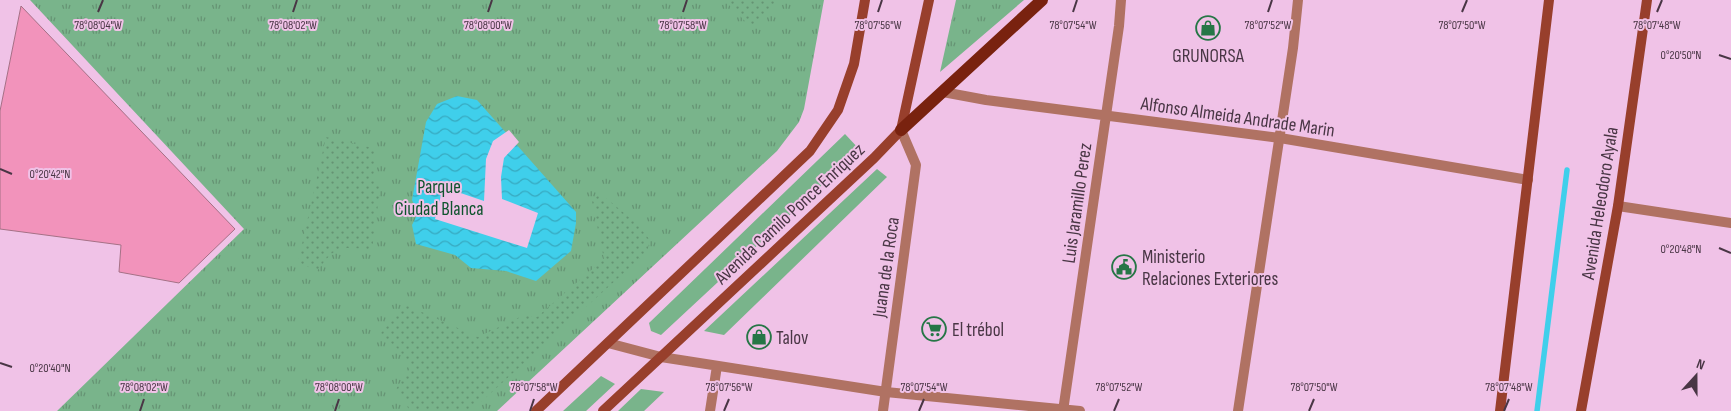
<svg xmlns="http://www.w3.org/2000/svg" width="1731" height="411" font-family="'Sofia Sans Condensed',sans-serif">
<defs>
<pattern id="park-tufts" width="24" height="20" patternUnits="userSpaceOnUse" patternTransform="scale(1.25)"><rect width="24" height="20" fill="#79b48b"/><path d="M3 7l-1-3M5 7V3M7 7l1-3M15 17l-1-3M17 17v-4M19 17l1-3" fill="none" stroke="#659373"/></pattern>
<pattern id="garden-dots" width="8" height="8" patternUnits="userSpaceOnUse" patternTransform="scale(1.25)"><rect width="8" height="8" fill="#79b48b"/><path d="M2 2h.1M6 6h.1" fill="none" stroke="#659373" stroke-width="1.8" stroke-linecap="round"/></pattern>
<pattern id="water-waves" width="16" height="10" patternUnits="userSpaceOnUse" patternTransform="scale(1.25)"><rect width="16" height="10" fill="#3fcfeb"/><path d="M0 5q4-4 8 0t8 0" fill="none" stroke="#37a9c0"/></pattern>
</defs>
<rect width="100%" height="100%" fill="#f0c2e7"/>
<path fill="#79b48b" d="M 845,134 L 860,150 L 661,335 L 651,331 L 649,323 Z
M 877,169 L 887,177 L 724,335 L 704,331 Z
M 601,376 L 615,384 L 586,411 L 563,411 Z
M 641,389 L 664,392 L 644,411 L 618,411 Z"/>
<path fill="url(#park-tufts)" d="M 30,0 L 824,0 L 804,109 L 799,122 L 777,151 L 497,411 L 57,411 L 244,229 Z
M 956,0 L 1024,0 L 940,72 Z"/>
<path fill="url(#garden-dots)" d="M 724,0 L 780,0 L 752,28 Z
M 326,137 L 377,149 L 373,179 L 381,182 L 372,250 C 340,247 337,244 317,271 L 298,262 Z
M 600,193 L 636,223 L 650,240 L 647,252 L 471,411 L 410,411 L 396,389 L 410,368 L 398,349 L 380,334 L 406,305 L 478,337 L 524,315 L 537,317 L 604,259 L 592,201 Z"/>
<path fill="url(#water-waves)" d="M 457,96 L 477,100 L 576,212 L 576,223 L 571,251 L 536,281 L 506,271 L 471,268 L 455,255 L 416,244 L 412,225 L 418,213 L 412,200 L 426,122 L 437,104 Z"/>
<path fill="#f0c2e7" d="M 509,130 L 519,142 L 504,158 L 501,177 L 502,199 L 538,213 L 527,248 L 435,219 L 443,187 L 484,201 L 486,159 L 493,141 Z"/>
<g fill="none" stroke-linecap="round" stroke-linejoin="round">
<path stroke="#3fcfeb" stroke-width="5.5" d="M 1537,411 L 1567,170"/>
</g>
<path fill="#f293bb" stroke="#a57186" d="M 21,6 L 235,229 L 179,283 L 119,272 L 121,245 L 0,229 L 0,111 Z"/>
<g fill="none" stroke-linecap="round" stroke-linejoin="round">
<path stroke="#b07263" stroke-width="10" d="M 943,92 L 986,100 L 1280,138 L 1528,180
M 1618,206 L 1731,223
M 608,343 L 661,357 L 886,392 L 1080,411
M 710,411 L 717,366
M 883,411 L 916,165 L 901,130
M 1063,411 L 1119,26 L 1121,0
M 1238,411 L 1293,48 L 1298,0"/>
<path stroke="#983f2c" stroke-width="10" d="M 536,411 L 810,151 L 838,110 L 854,64 L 865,0
M 603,411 L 874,158 L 901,130 L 929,0
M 1500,411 L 1549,0
M 1581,411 L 1618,206 L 1647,0"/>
<path stroke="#79220f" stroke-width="12" d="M 901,130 L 1042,0"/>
</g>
<path fill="none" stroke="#493645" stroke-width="2" d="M 98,12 L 103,0M 293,12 L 297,0M 488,12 L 492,0M 683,12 L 687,0M 878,12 L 882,0M 1073,12 L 1077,0M 1268,12 L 1272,0M 1462,12 L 1467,0M 1657,12 L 1662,0M 1719,55 L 1731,59M 0,169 L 12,174M 1719,248 L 1731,253M 0,363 L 12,367M 140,411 L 144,399M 335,411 L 339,399M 530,411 L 534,399M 724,411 L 729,399M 919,411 L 924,399M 1114,411 L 1119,399M 1309,411 L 1314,399M 1504,411 L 1509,399"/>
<defs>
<g id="shop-ring" transform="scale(1.25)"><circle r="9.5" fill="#f0c2e7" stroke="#267646" stroke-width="1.5"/><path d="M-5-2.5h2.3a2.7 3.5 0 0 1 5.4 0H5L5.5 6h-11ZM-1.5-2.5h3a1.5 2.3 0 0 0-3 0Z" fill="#267646"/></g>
<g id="civic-ring" transform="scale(1.25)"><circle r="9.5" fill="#f0c2e7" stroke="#267646" stroke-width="1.5"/><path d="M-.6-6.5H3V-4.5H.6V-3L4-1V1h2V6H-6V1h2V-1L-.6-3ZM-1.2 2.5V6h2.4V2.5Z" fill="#267646"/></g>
<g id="supermarket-ring" transform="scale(1.25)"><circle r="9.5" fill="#f0c2e7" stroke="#267646" stroke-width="1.5"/><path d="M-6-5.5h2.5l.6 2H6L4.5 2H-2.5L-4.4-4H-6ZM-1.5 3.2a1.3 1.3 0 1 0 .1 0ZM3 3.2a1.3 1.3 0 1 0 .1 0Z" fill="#267646"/></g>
</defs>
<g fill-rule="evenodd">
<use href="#shop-ring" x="1208" y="28"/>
<use href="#civic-ring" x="1124" y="267"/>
<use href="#supermarket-ring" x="934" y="329"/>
<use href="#shop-ring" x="759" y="337"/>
</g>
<g text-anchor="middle" stroke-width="4" stroke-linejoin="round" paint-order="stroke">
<g font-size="19" fill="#493645" stroke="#f0c2e7" text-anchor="start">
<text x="1208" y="62" text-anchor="middle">GRUNORSA</text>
<text x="1142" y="263">Ministerio<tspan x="1142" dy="22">Relaciones Exteriores</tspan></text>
<text x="952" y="336">El trébol</text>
<text x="776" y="344">Talov</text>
</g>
<g font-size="19" fill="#493645" stroke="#f0c2e7">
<text transform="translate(1238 116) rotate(8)" y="7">Alfonso Almeida Andrade Marin</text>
<text transform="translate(1076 203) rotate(-82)" y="7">Luis Jaramillo Perez</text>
<text transform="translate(1599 203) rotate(-81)" y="7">Avenida Heleodoro Ayala</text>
<text transform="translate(789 213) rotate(-43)" y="7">Avenida Camilo Ponce Enriquez</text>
<text transform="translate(885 267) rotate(-82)" y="7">Juana de la Roca</text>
</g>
<g font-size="19" fill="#0e532d" stroke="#f0c2e7">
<text x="439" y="193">Parque<tspan x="439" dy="22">Ciudad Blanca</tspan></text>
</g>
</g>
<g font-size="12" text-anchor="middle" fill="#493645" stroke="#f0c2e7" stroke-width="4" stroke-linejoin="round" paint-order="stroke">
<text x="98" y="29">78°08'04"W</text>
<text x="293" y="29">78°08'02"W</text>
<text x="488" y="29">78°08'00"W</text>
<text x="683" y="29">78°07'58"W</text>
<text x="878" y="29">78°07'56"W</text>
<text x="1073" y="29">78°07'54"W</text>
<text x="1268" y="29">78°07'52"W</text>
<text x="1462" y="29">78°07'50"W</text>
<text x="1657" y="29">78°07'48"W</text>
<text x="1681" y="59">0°20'50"N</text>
<text x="50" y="178">0°20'42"N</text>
<text x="1681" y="253">0°20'48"N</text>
<text x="50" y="372">0°20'40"N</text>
<text x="144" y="391">78°08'02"W</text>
<text x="339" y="391">78°08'00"W</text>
<text x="534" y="391">78°07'58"W</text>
<text x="729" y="391">78°07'56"W</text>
<text x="924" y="391">78°07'54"W</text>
<text x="1119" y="391">78°07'52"W</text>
<text x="1314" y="391">78°07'50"W</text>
<text x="1509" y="391">78°07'48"W</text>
</g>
<g transform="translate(1696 376) rotate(21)" stroke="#f0c2e7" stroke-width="4" paint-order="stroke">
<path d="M0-4L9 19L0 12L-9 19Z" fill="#493645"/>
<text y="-8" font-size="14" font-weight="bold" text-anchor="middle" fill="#493645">N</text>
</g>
</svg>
